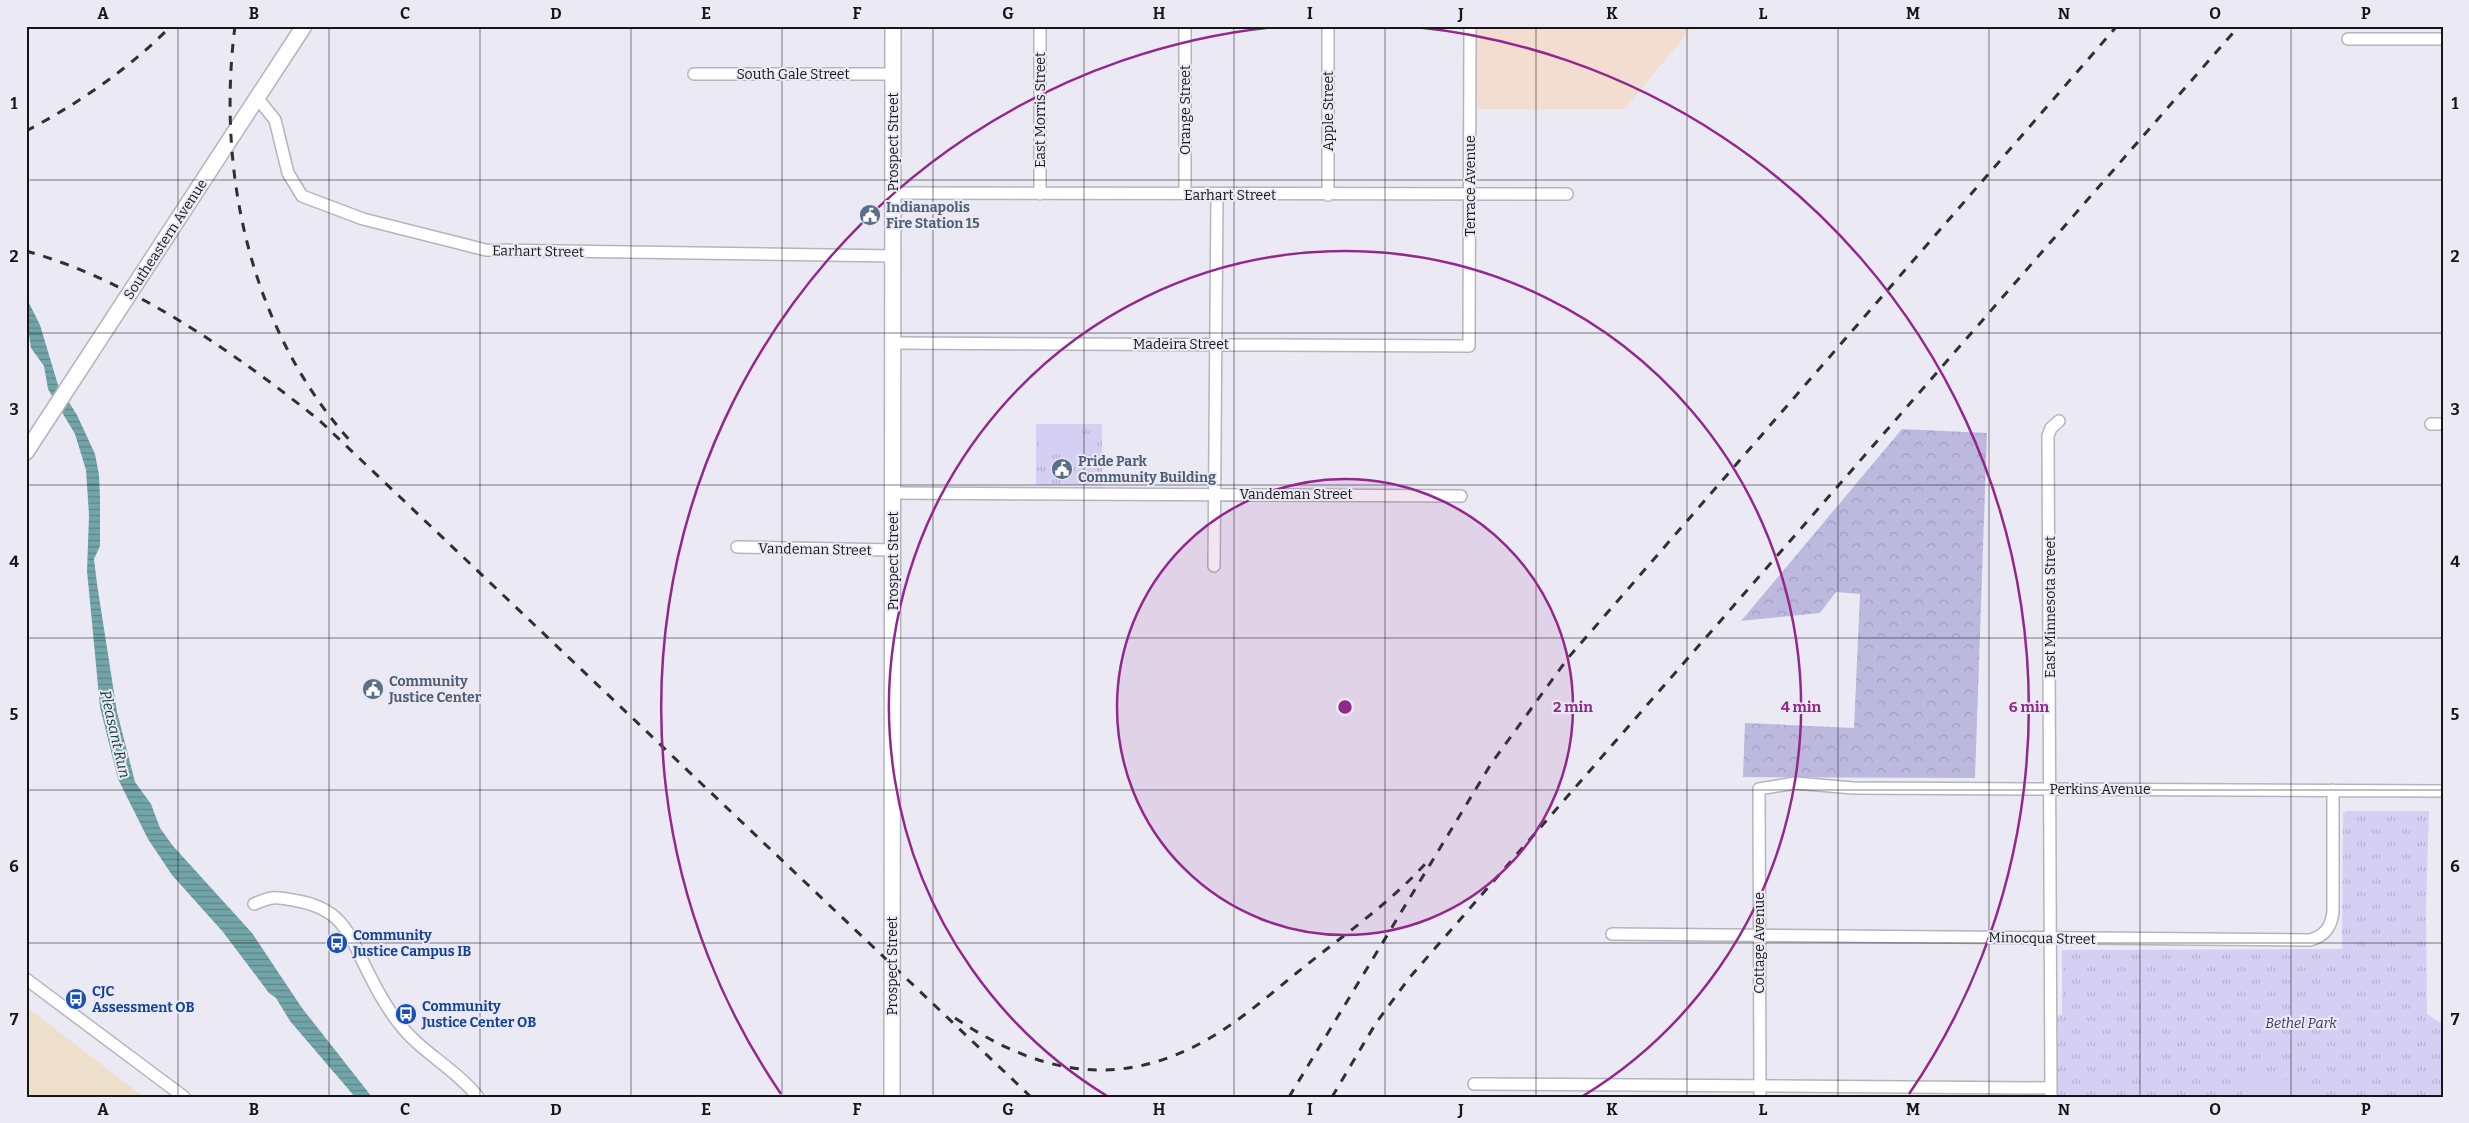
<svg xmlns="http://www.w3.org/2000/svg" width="2469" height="1123" font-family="Bitter,serif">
<defs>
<pattern id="grass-tufts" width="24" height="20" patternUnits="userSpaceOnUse" patternTransform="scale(1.25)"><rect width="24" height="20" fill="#d5cff4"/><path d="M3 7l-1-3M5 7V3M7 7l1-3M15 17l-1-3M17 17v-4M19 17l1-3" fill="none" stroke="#b6b1d1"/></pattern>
<pattern id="forest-crowns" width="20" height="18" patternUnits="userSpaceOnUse" patternTransform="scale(1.25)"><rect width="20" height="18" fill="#bdb8de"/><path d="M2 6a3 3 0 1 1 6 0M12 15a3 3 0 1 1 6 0" fill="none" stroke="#a29dbe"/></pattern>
<pattern id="water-rules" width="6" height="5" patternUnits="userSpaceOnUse" patternTransform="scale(1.25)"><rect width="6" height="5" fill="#72a5a9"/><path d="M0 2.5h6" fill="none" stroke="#5d8589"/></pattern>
</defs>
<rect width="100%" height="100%" fill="#ebeaf4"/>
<path fill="#eedfcd" d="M 26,1008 L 33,1012 L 144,1097 L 26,1097 Z"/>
<path fill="#f3ddd0" d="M 1477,26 L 1693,26 L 1625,109 L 1477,109 Z"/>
<path fill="url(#grass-tufts)" d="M 1036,424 L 1102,424 L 1102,485 L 1036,485 Z
M 2347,811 L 2429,811 L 2426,910 L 2427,1014 L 2443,1024 L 2443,1097 L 2057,1097 L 2056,1016 L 2062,1015 L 2062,950 L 2342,949 L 2343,813 Z"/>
<path fill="url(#forest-crowns)" d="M 1902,429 L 1987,433 L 1975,778 L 1743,777 L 1745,723 L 1854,728 L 1860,594 L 1836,592 L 1820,613 L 1741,621 Z"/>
<path fill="#d5cff4" d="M 1040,426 L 1075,427 L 1075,448 L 1039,447 Z
M 2246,1079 L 2312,1080 L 2312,1097 L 2243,1097 L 2242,1084 Z"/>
<path fill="url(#water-rules)" d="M 26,297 L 40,325 L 58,385 L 77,415 L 95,454 L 99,475 L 100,497 L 100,546 L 94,559 L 97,584 L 117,712 L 135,782 L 151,804 L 160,828 L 173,846 L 252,933 L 302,1008 L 372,1097 L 355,1097 L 290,1021 L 276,998 L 269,993 L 223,932 L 172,875 L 148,839 L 118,779 L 100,707 L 93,633 L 87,571 L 89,515 L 86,470 L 75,434 L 48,389 L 44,366 L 31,348 L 26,316 Z"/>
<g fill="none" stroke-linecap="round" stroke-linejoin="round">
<g stroke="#b5b4bd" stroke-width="14">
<path id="minor" d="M 1328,26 L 1328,195
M 2348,39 L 2443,39
M 694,74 L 893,74
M 258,99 L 275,120 L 288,173 L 302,196 L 363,219 L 486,250 L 893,256
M 893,193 L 1567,194
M 1040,194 L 1040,26
M 1185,194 L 1185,26
M 893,343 L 1469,346 L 1470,26
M 2431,424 L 2443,424
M 892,493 L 1461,496
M 737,547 L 893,550
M 1214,566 L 1217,195
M 254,904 C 274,895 277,897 298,901 C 346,910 350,938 370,976 C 378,992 387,1008 398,1022 C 420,1052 455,1068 478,1097
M 1612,934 L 2310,940 C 2325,936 2331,927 2333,912 L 2333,790
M 26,979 L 184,1097
M 1474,1084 L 2051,1088
M 1760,1097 L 1759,789 L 1795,783 L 1853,788 L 2443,791
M 2051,1097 L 2048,436 L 2051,428 L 2059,421"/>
</g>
<g stroke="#b5b4bd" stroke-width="18">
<path id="major" d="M 26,452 L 304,26
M 892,1097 L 893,26"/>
</g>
<use href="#minor" stroke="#fff" stroke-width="11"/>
<use href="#major" stroke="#fff" stroke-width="15"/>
<path stroke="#303033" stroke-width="3" stroke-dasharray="9 9" stroke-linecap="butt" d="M 235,26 C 216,174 251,332 353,444
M 26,131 C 78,104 130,68 171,26
M 26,251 C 131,280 235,353 319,420 L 1031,1097
M 955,1018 C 1039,1074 1119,1091 1210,1038 C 1244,1018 1274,991 1304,967 C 1345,934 1390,903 1425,864
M 1289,1097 L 1491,764 L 1568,658 L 2117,26
M 1332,1097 L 1376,1023 L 1410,977 L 2239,26"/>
</g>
<path fill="none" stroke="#161619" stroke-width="1" stroke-opacity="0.55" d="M 178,26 L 178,1097M 329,26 L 329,1097M 480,26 L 480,1097M 631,26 L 631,1097M 782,26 L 782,1097M 933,26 L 933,1097M 1084,26 L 1084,1097M 1234,26 L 1234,1097M 1385,26 L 1385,1097M 1536,26 L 1536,1097M 1687,26 L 1687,1097M 1838,26 L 1838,1097M 1989,26 L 1989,1097M 2140,26 L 2140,1097M 2291,26 L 2291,1097M 26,180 L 2443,180M 26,333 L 2443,333M 26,485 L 2443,485M 26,638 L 2443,638M 26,790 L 2443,790M 26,943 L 2443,943"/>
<circle cx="1345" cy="707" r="228" fill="#92288b" fill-opacity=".12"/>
<g fill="none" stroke="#92288b" stroke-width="2.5">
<circle cx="1345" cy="707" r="228"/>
<path d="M1107 1096A456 456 0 1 1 1583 1096"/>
<path d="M781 1094A684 684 0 0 1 1274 27M1416 27A684 684 0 0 1 1909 1094"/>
</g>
<defs>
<g id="civic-disc" transform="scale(1.125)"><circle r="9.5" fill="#5c6f8a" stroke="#ebeaf4"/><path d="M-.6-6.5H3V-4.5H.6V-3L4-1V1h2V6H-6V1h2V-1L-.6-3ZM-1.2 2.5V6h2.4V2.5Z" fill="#fff"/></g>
<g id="bus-disc" transform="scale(1.125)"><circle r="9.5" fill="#1a4fb4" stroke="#ebeaf4"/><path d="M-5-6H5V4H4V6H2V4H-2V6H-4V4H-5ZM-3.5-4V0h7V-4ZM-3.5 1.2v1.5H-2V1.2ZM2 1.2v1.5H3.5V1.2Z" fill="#fff"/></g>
</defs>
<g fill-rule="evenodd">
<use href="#civic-disc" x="870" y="215"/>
<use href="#civic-disc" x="1062" y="469"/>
<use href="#civic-disc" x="373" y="689"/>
<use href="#bus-disc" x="337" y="943"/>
<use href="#bus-disc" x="76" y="999"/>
<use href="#bus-disc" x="406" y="1014"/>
</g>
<g text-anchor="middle" stroke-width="4" stroke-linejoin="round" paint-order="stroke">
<g font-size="14" fill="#161619" stroke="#ebeaf4">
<text x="793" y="79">South Gale Street</text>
<text transform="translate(1040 110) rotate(-90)" y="5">East Morris Street</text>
<text transform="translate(1185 110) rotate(-90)" y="5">Orange Street</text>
<text transform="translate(1328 111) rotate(-90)" y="5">Apple Street</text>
<text transform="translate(893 142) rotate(-90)" y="5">Prospect Street</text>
<text transform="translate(1470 186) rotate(-90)" y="5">Terrace Avenue</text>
<text x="1230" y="200">Earhart Street</text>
<text transform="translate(165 239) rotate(-57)" y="5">Southeastern Avenue</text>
<text transform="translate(538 251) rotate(1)" y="5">Earhart Street</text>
<text x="1181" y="349">Madeira Street</text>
<text x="1296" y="499">Vandeman Street</text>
<text transform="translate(815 549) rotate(1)" y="5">Vandeman Street</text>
<text transform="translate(893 561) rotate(-90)" y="5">Prospect Street</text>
<text transform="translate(2050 607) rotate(-90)" y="5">East Minnesota Street</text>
<text x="2100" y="794">Perkins Avenue</text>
<text transform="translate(2042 938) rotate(1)" y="5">Minocqua Street</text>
<text transform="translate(1759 943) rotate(-90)" y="5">Cottage Avenue</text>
<text transform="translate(892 966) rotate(-90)" y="5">Prospect Street</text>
</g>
<g font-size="14" font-weight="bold" fill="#4e5e75" stroke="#ebeaf4" text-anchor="start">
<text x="886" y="212">Indianapolis<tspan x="886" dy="16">Fire Station 15</tspan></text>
<text x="1078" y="466">Pride Park<tspan x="1078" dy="16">Community Building</tspan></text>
<text x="389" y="686">Community<tspan x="389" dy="16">Justice Center</tspan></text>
</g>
<g font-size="14" font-weight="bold" fill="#164399" stroke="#ebeaf4" text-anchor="start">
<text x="353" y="940">Community<tspan x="353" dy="16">Justice Campus IB</tspan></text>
<text x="92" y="996">CJC<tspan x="92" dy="16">Assessment OB</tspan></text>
<text x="422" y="1011">Community<tspan x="422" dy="16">Justice Center OB</tspan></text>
</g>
<g font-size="14" font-style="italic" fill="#413668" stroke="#ebeaf4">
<text x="2301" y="1028">Bethel Park</text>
</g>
<g font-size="15" font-style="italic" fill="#093b3e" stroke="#ebeaf4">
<text transform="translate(115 734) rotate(77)" y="5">Pleasant Run</text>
</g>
</g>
<circle cx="1345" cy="707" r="8" fill="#92288b" stroke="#ebeaf4" stroke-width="2.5"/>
<g font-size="15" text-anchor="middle" font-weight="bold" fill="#92288b" stroke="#ebeaf4" stroke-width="4" stroke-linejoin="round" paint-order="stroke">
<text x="1573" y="712">2 min</text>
<text x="1801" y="712">4 min</text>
<text x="2029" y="712">6 min</text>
</g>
<rect width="2469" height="1123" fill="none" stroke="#ebeaf4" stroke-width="55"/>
<rect x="28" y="28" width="2414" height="1068" fill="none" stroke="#161619" stroke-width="2"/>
<g font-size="16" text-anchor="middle" font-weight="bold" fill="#161619">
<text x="103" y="19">A</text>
<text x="254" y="19">B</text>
<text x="405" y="19">C</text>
<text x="556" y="19">D</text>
<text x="706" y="19">E</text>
<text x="857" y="19">F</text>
<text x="1008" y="19">G</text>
<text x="1159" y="19">H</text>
<text x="1310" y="19">I</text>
<text x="1461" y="19">J</text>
<text x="1612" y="19">K</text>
<text x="1763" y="19">L</text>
<text x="1913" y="19">M</text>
<text x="2064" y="19">N</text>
<text x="2215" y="19">O</text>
<text x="2366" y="19">P</text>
<text x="14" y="109">1</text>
<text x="2455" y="109">1</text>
<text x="14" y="262">2</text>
<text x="2455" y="262">2</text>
<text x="14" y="415">3</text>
<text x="2455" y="415">3</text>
<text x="14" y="567">4</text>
<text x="2455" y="567">4</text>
<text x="14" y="720">5</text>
<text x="2455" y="720">5</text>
<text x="14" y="872">6</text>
<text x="2455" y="872">6</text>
<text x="14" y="1025">7</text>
<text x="2455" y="1025">7</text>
<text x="103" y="1115">A</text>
<text x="254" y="1115">B</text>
<text x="405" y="1115">C</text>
<text x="556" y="1115">D</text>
<text x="706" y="1115">E</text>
<text x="857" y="1115">F</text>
<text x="1008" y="1115">G</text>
<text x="1159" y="1115">H</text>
<text x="1310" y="1115">I</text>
<text x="1461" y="1115">J</text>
<text x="1612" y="1115">K</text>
<text x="1763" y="1115">L</text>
<text x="1913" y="1115">M</text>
<text x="2064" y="1115">N</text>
<text x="2215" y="1115">O</text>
<text x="2366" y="1115">P</text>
</g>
</svg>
